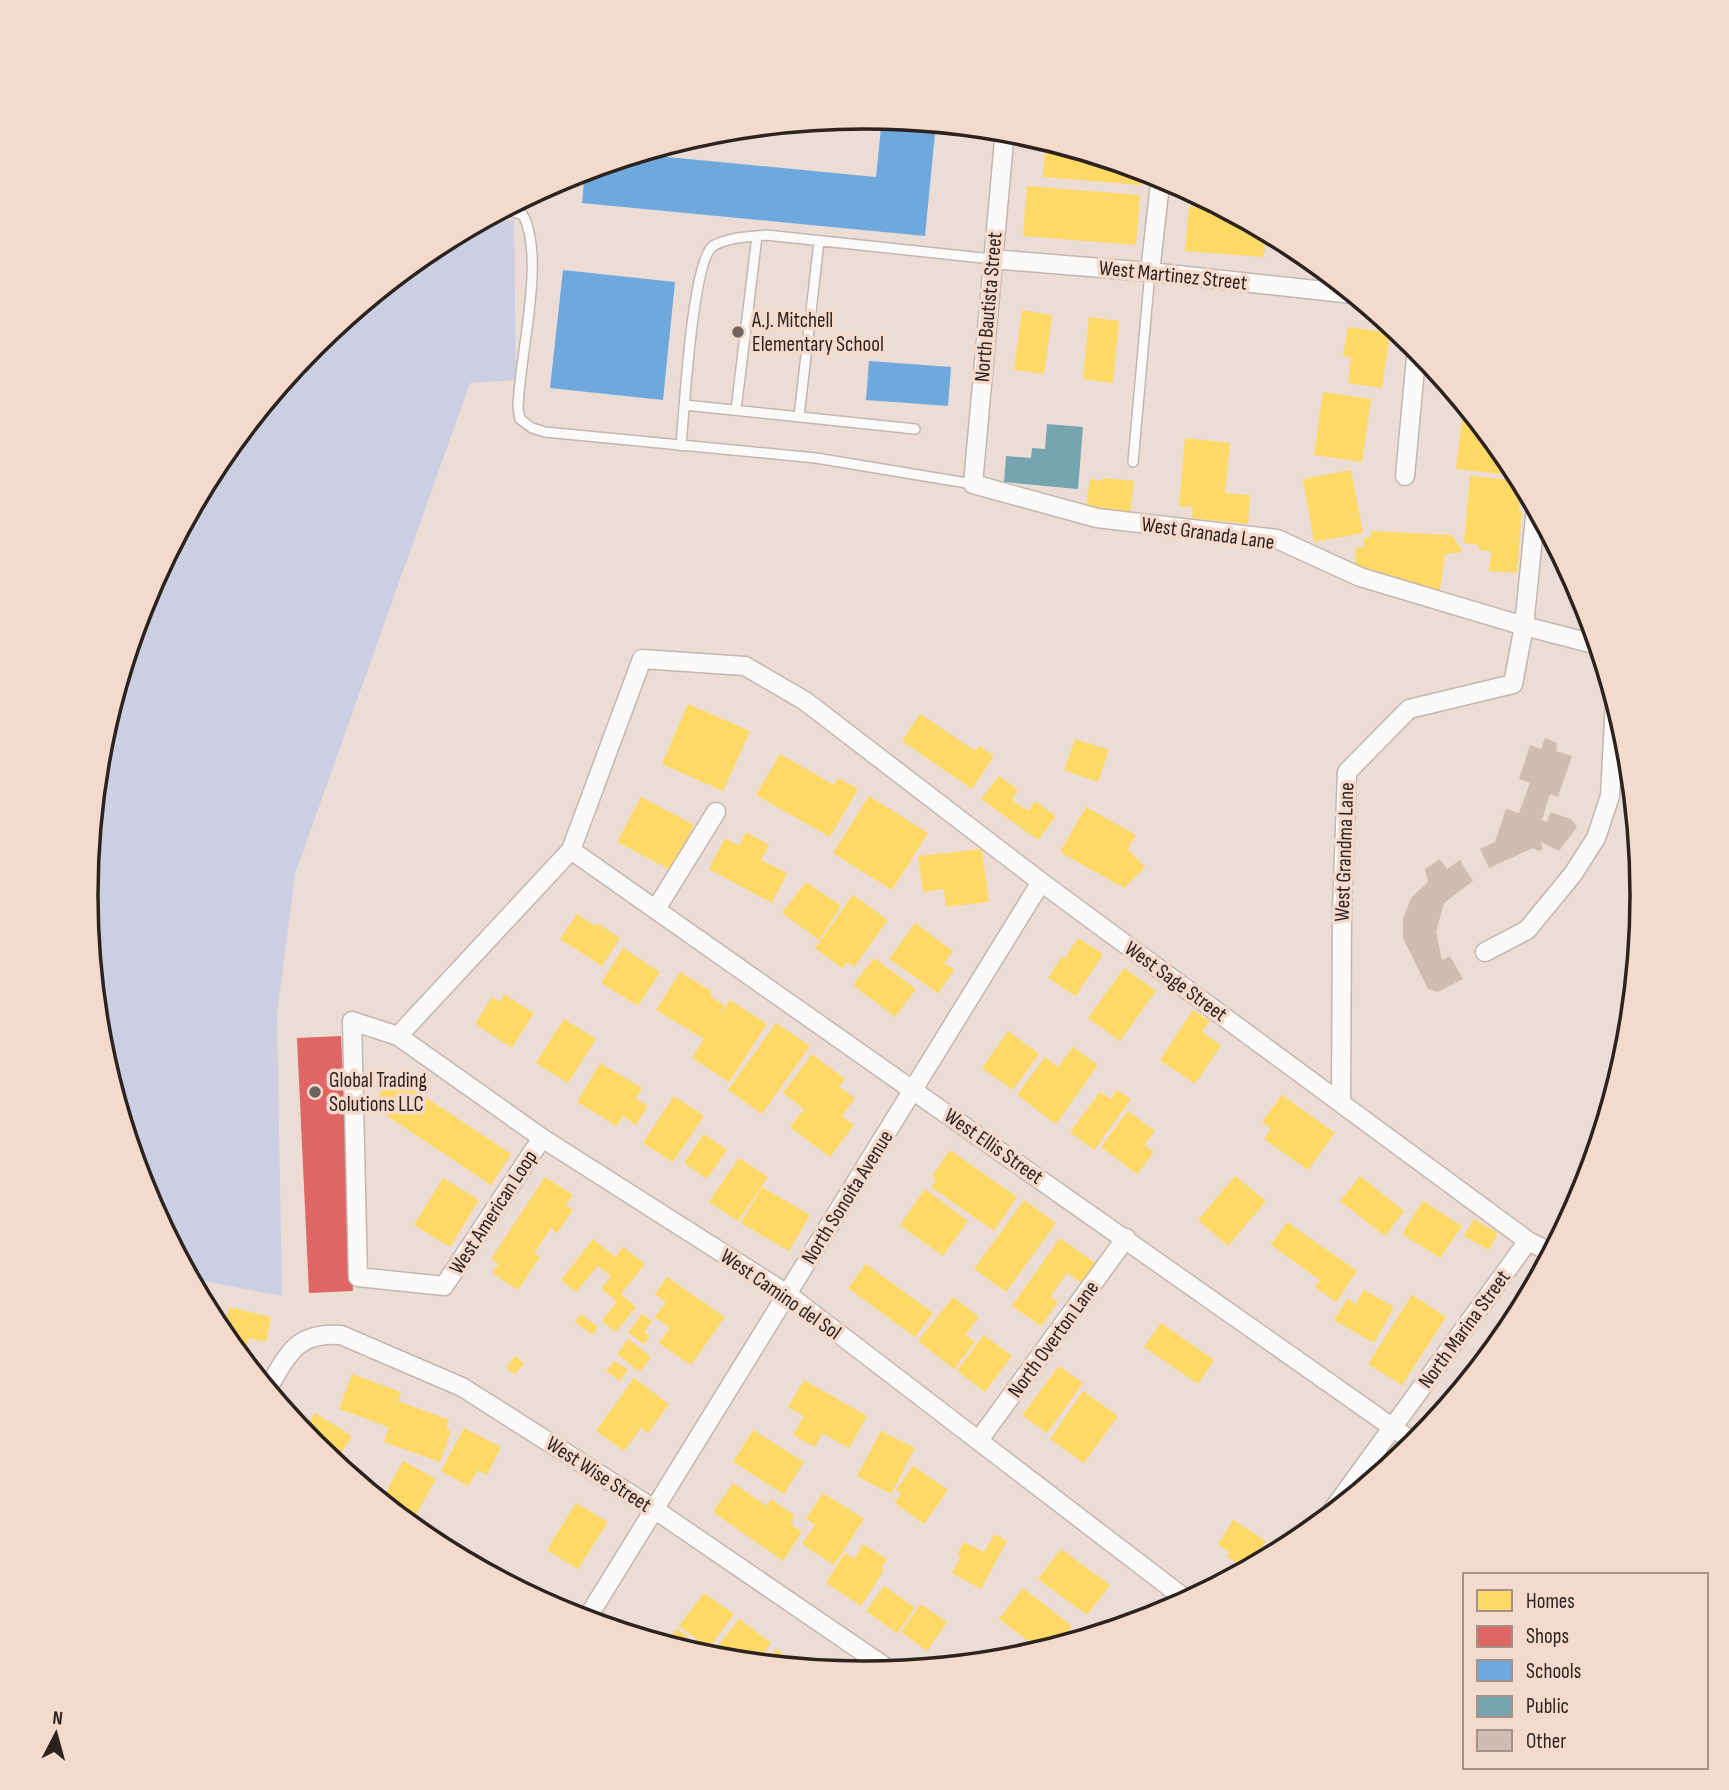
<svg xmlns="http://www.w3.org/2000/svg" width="1729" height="1790" font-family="'Sofia Sans Condensed',sans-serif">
<rect width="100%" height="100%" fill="#ebddd6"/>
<path fill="#cccee4" d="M 514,220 L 516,380 L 470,383 L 295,874 L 277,1015 L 282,1296 L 198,1280 L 174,1248 L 145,1193 L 101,1047 L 86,895 L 101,743 L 145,597 L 217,462 L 314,344 L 432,247 L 469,227 Z"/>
<path fill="#ffd966" d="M 1046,140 L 1142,169 L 1141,185 L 1043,177 Z
M 1027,186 L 1140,195 L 1136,245 L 1023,236 Z
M 1189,206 L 1225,209 L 1266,231 L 1264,257 L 1185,251 Z
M 1022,310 L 1052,315 L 1044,374 L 1014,370 Z
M 1089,317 L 1119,321 L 1113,383 L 1083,379 Z
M 1348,327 L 1390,333 L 1382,388 L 1348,383 L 1351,357 L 1343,356 Z
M 1323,392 L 1371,399 L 1362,462 L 1314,455 Z
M 1463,411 L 1470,411 L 1509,458 L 1502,458 L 1500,474 L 1456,469 Z
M 1185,438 L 1230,443 L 1225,493 L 1250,495 L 1248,524 L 1192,518 L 1193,507 L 1179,506 Z
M 1351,470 L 1363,533 L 1314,542 L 1303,479 Z
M 1470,476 L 1521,481 L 1519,511 L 1522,511 L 1517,573 L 1489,571 L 1491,551 L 1479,550 L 1478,545 L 1464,543 Z
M 1103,478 L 1134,481 L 1130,512 L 1086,506 L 1090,479 L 1103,481 Z
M 1371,531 L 1452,535 L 1463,552 L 1445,554 L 1440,591 L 1407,587 L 1355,566 L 1356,547 L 1364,547 L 1364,538 L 1370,538 Z
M 688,704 L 750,731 L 723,791 L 662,764 Z
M 920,714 L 975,751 L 979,746 L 994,756 L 972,789 L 902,741 Z
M 1075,739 L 1109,750 L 1098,782 L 1064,770 Z
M 780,754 L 834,785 L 838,778 L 858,789 L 830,837 L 756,795 Z
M 999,776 L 1018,790 L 1012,800 L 1028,811 L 1035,801 L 1056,816 L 1038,840 L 981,799 Z
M 869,796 L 928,833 L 892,890 L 833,853 Z
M 641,797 L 694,825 L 671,870 L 617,842 Z
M 1086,807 L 1136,835 L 1128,849 L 1145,867 L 1124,888 L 1060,852 Z
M 746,832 L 769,845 L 761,860 L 787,873 L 772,903 L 709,869 L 725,838 L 739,846 Z
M 982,849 L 989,902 L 946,907 L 944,889 L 923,892 L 918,856 Z
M 806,882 L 841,906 L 819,940 L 782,913 Z
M 853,895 L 888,920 L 854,967 L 847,962 L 842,968 L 815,948 Z
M 577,914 L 595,926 L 597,923 L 620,938 L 602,966 L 560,939 Z
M 915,923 L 953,951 L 944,963 L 955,970 L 938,993 L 889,959 Z
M 1078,938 L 1103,954 L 1076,996 L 1048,978 L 1062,957 L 1065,958 Z
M 623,948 L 660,972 L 638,1006 L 601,983 Z
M 874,958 L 916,989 L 895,1017 L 853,985 Z
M 1124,968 L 1156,991 L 1120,1041 L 1088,1018 Z
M 680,972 L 711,991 L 710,996 L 725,1006 L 716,1022 L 730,1000 L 767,1024 L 729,1082 L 692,1058 L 704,1039 L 656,1010 Z
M 503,994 L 534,1013 L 512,1048 L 475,1024 L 492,997 L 501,1002 Z
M 1193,1010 L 1210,1021 L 1202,1032 L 1221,1045 L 1195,1084 L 1160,1060 Z
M 564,1019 L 596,1039 L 568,1083 L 536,1063 Z
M 776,1023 L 810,1046 L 762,1114 L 728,1090 Z
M 1008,1031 L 1039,1054 L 1013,1090 L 982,1068 Z
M 1073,1047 L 1098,1065 L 1056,1124 L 1017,1095 L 1045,1057 L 1058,1067 Z
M 812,1054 L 845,1079 L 839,1087 L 855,1098 L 842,1116 L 854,1125 L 830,1157 L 790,1127 L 804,1109 L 783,1093 Z
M 600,1063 L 642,1088 L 636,1099 L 648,1106 L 636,1125 L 623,1116 L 617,1126 L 577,1102 Z
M 392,1075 L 511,1154 L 491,1185 L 372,1106 Z
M 1117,1090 L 1131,1099 L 1094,1150 L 1070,1132 L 1100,1092 L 1111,1099 Z
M 1282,1095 L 1335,1133 L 1308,1170 L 1264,1139 L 1271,1129 L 1262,1122 Z
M 674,1096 L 704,1116 L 673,1162 L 643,1143 Z
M 1128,1111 L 1155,1131 L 1144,1145 L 1154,1152 L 1137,1174 L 1101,1147 Z
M 704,1134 L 727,1150 L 707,1179 L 684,1163 Z
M 950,1150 L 1017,1197 L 994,1231 L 931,1187 L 936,1181 L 932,1176 Z
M 739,1158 L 768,1177 L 738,1221 L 709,1202 Z
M 1235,1176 L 1266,1201 L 1228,1246 L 1198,1220 Z
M 1360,1176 L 1404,1211 L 1385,1236 L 1340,1201 Z
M 545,1177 L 573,1195 L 566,1205 L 573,1210 L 557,1233 L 551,1228 L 534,1253 L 540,1257 L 518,1290 L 492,1273 L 499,1264 L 491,1259 Z
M 443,1178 L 479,1200 L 450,1247 L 414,1225 Z
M 762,1187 L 810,1215 L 789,1251 L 741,1223 Z
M 925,1189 L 968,1221 L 943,1256 L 900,1225 Z
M 1024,1200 L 1056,1223 L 1006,1292 L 974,1269 Z
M 1423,1201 L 1462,1226 L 1440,1258 L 1402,1234 Z
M 1474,1219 L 1498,1233 L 1489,1250 L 1464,1236 Z
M 1287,1222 L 1357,1271 L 1336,1302 L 1315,1287 L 1320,1280 L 1271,1245 Z
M 1060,1238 L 1098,1265 L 1084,1285 L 1067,1273 L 1050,1297 L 1058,1302 L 1041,1326 L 1012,1306 Z
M 593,1239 L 615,1257 L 623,1247 L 645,1264 L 621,1294 L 636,1307 L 616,1332 L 602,1321 L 617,1301 L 601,1289 L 611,1276 L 598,1266 L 576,1292 L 561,1280 Z
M 866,1264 L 933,1313 L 915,1337 L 848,1288 Z
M 667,1277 L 725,1317 L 691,1365 L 659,1343 L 670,1328 L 655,1317 L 666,1302 L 655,1294 Z
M 1364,1290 L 1394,1307 L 1374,1343 L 1334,1320 L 1347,1299 L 1356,1304 Z
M 1412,1295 L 1446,1317 L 1402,1385 L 1368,1364 Z
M 953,1297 L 979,1317 L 965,1335 L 975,1342 L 954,1369 L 918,1341 Z
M 1522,1306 L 1523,1306 L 1515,1321 L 1512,1318 Z
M 229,1307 L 271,1317 L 266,1342 L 249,1338 L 247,1346 L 229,1342 L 223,1335 Z
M 581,1314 L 598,1327 L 592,1335 L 575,1322 Z
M 642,1314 L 652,1321 L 644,1332 L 650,1336 L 644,1344 L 628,1333 Z
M 1161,1323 L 1214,1360 L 1198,1384 L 1144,1347 Z
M 984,1335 L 1012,1356 L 985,1392 L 957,1371 Z
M 628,1339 L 651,1357 L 640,1372 L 617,1354 Z
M 515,1356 L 524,1363 L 515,1374 L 506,1368 Z
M 614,1361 L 628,1370 L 620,1381 L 606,1371 Z
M 1059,1366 L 1083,1383 L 1047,1433 L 1022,1415 Z
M 352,1374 L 401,1392 L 398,1401 L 449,1420 L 446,1429 L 451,1431 L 440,1462 L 384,1442 L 389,1427 L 339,1409 Z
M 634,1378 L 669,1404 L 648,1433 L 641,1428 L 624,1451 L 596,1431 Z
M 804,1380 L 867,1416 L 849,1448 L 822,1433 L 815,1447 L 793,1435 L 804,1416 L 788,1407 Z
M 1083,1391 L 1118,1416 L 1084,1463 L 1050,1439 Z
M 315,1413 L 352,1436 L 335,1463 L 314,1445 L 303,1432 Z
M 464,1428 L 501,1447 L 487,1475 L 478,1470 L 468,1486 L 441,1471 Z
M 753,1430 L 804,1462 L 784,1494 L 733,1462 Z
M 881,1431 L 915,1448 L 891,1494 L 857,1476 Z
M 403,1461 L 436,1479 L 410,1525 L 381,1501 Z
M 913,1466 L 948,1490 L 924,1524 L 895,1503 L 901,1494 L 896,1490 Z
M 733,1483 L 767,1506 L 771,1499 L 794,1515 L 792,1525 L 802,1532 L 783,1561 L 713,1512 Z
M 823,1493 L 864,1519 L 834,1565 L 802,1544 L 815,1525 L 806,1519 Z
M 576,1503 L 608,1522 L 578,1569 L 547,1550 Z
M 1233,1520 L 1266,1541 L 1247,1569 L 1227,1557 L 1230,1552 L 1218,1545 Z
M 995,1534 L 1007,1541 L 981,1589 L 952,1573 L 961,1556 L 957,1554 L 964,1542 L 984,1552 Z
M 863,1544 L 887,1559 L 881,1568 L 884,1570 L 861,1606 L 826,1583 L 845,1553 L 855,1559 Z
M 1061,1549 L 1110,1585 L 1087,1615 L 1038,1579 Z
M 501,1572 L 533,1592 L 531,1595 L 497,1578 Z
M 884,1586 L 915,1608 L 897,1633 L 866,1611 Z
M 1023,1588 L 1072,1626 L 1056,1647 L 1042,1651 L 999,1619 Z
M 704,1593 L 734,1614 L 709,1648 L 679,1626 Z
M 921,1604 L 947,1622 L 927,1651 L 901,1632 Z
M 739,1619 L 771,1643 L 756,1663 L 714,1659 L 710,1656 Z
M 677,1629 L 704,1650 L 700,1655 L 664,1644 Z
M 776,1649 L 802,1668 L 765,1664 Z"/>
<path fill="#e06666" d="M 341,1036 L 353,1291 L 309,1293 L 297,1038 Z"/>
<path fill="#6fa8dc" d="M 882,118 L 936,123 L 925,236 L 582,203 L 585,170 L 636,154 L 876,177 Z
M 576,173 L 575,183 L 556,181 L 567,175 Z
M 563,270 L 675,282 L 663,400 L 550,388 Z
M 869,361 L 951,367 L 948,406 L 866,400 Z"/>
<path fill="#76a5af" d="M 1047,424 L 1083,427 L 1078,489 L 1004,482 L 1006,456 L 1031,458 L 1032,448 L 1045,449 Z"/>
<path fill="#d0bcb1" d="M 1545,738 L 1557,743 L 1556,751 L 1572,756 L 1558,797 L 1550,794 L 1542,820 L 1547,822 L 1550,812 L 1571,819 L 1577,827 L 1559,851 L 1541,842 L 1543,849 L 1538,851 L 1533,848 L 1489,868 L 1480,849 L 1495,842 L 1506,809 L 1519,813 L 1530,783 L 1519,779 L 1530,745 L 1541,749 Z
M 1440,859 L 1447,869 L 1460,860 L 1473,881 L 1444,903 L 1436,932 L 1442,960 L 1450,956 L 1463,979 L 1438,992 L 1428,989 L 1403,938 L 1403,919 L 1411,898 L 1428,882 L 1425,869 Z"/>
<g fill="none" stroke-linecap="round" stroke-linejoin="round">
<g stroke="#c1b6b1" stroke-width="12">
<path id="service" d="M 504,209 L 523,215 C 546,258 519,357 518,408 L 520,419 L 532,428 L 545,432 L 816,458 L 973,484
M 685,405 L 915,429
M 736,410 L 757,236
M 799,417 L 819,241
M 681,446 C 684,413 692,261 713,246 C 728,237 749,237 766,235 L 992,259
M 1133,462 L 1150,272"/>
</g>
<g stroke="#c1b6b1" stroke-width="21">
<path id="minor" d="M 1005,130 L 973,484 L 1097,518 L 1277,539 L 1360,577 L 1524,626 L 1598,645
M 992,259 L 1150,272 L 1353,294
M 1150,272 L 1161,175
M 1405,476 L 1417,347
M 571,850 L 1416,1444
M 656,909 L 716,812
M 1485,952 L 1527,930 L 1573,874 L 1596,838 L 1610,796 L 1615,701
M 398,1036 L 571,850 L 642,659 L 745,666 L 805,701 L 1041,882 L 1528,1241 L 1552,1253
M 1341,1103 L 1342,911 L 1347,772 L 1409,709 L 1513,684 L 1524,626 L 1536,507
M 542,1138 L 444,1286 L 358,1277 L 352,1021 L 398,1036 L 542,1138 L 787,1294 L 1188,1601
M 267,1389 C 289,1354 295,1332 341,1335 L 462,1387 L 654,1509 L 891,1671
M 979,1440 L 1126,1238
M 1326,1519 L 1528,1241
M 586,1620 L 1041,882"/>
</g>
<use href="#service" stroke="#fcfaf9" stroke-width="9"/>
<use href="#minor" stroke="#fcfaf9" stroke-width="18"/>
</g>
<g fill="#6f645e" stroke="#f4dacd" stroke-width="2.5">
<circle cx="738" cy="332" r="7"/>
<circle cx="315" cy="1092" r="7"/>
</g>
<g text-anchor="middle" stroke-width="7" stroke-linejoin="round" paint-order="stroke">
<g font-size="21" fill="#2c231e" stroke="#f4dacd">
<text transform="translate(1173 275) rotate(6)" y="7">West Martinez Street</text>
<text transform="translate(988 307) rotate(-85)" y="7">North Bautista Street</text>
<text transform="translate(1208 533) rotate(8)" y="7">West Granada Lane</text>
<text transform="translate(1344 852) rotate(-88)" y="7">West Grandma Lane</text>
<text transform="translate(1176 981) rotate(36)" y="7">West Sage Street</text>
<text transform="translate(994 1146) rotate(35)" y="7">West Ellis Street</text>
<text transform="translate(847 1197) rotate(-58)" y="7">North Sonoita Avenue</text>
<text transform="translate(493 1212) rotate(-57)" y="7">West American Loop</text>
<text transform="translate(781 1294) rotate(35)" y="7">West Camino del Sol</text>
<text transform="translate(1464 1329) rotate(-54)" y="7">North Marina Street</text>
<text transform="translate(1053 1339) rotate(-54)" y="7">North Overton Lane</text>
<text transform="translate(599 1474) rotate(33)" y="7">West Wise Street</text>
</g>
<g font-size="21" fill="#2c231e" stroke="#f4dacd" text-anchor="start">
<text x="752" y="327">A.J. Mitchell<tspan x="752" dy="24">Elementary School</tspan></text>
<text x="329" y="1087">Global Trading<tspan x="329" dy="24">Solutions LLC</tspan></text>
</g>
</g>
<path d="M0 0H1729V1790H0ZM98 895a766 766 0 1 1 1532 0a766 766 0 1 1-1532 0Z" fill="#f4dacd" fill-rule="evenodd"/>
<path fill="none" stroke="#2c231e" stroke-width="3.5" d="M98 895a766 766 0 1 1 1532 0a766 766 0 1 1-1532 0Z"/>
<rect x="1463" y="1573" width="245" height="196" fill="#f4dacd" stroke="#a49187" stroke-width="2"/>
<rect x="1477" y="1590" width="35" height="21" fill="#ffd966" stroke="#a49187" stroke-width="2"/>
<text x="1526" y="1608" font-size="21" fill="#2c231e">Homes</text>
<rect x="1477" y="1626" width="35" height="21" fill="#e06666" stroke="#a49187" stroke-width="2"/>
<text x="1526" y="1643" font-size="21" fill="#2c231e">Shops</text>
<rect x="1477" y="1660" width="35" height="21" fill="#6fa8dc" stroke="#a49187" stroke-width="2"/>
<text x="1526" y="1678" font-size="21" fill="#2c231e">Schools</text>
<rect x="1477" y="1696" width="35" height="21" fill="#76a5af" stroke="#a49187" stroke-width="2"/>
<text x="1526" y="1713" font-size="21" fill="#2c231e">Public</text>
<rect x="1477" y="1730" width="35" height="21" fill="#d0bcb1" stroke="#a49187" stroke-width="2"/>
<text x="1526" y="1748" font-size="21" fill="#2c231e">Other</text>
<g transform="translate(56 1734) rotate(6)" stroke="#f4dacd" stroke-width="5" paint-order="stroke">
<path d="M0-5L12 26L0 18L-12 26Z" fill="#2c231e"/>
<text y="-10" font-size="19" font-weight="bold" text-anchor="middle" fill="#2c231e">N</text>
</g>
</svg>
